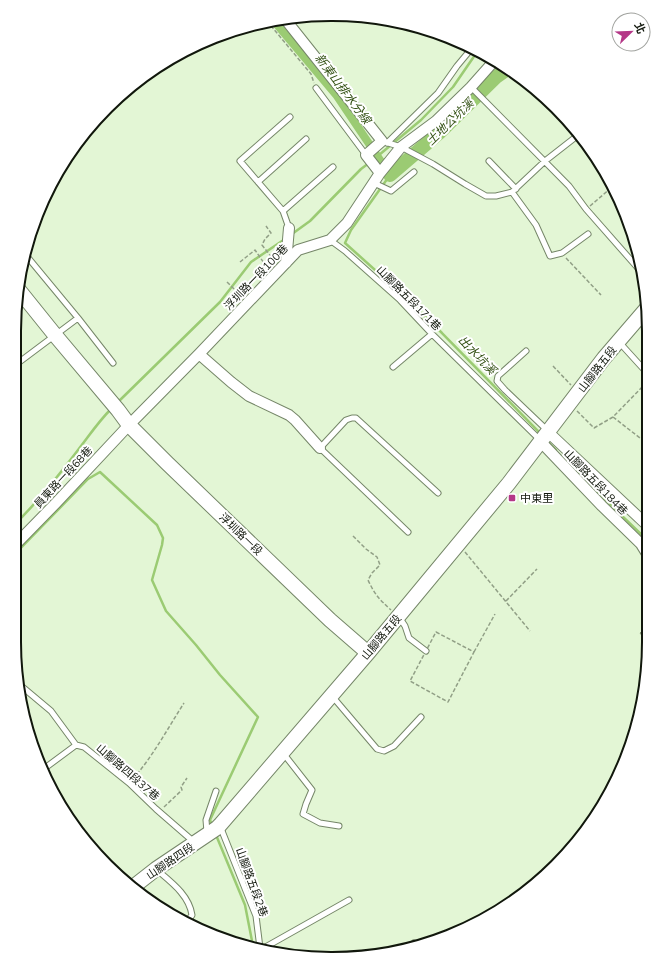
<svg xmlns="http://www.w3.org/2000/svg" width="663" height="973" font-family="Mulish,'Noto Sans TC',sans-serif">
<rect width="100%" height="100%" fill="#e3f6d5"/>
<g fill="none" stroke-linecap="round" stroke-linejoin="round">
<path stroke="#9bcb73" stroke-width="2.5" d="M 373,160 L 421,120 L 453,87 L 475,55 L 479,52
M 390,175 L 351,230 L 345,243 L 394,287 L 442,333 L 541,434
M 292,234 L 310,221 L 361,169 L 369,163
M 117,403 L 220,302 L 251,262 L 285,239
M 547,441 L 556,450
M 571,467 L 644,537 L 649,544
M 14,525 C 37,503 59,475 78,450 C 89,436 98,422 111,409
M 14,555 L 88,479 L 100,472 L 157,525 L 163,538 L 162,545 L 152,580 L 166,611 L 196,645 L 220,675 L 258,717 L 210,820 L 212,825
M 216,835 L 245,905 L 253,946"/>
<path stroke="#9bcb73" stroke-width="8" d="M 273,20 L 337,96 L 390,175"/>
<path stroke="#9bcb73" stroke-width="14" d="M 390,175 L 439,133 L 496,77 L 509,68"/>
</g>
<path fill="#aec0a1" stroke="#829375" d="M 649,626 L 649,645 L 640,633 Z"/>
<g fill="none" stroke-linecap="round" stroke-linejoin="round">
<g stroke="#758668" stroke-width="7">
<path id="lane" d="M 471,87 L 569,186 L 586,209 L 644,275
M 316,88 L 366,155
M 382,141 L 401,147 L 433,164 L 465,184 L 486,196 L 496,196 L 512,192 L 545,161 L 577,136
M 387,143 L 438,93 L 457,66 L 472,48
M 489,161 L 516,189
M 258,182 L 306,139
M 374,183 L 391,191 L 414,172
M 512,192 L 536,225 L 550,256 L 562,253 L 588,234
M 283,211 L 333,167
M 289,228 L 283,211 L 240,161 L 290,117
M 330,240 L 345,251 L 400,300 L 432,334 L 540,440
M 25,254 L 78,318 L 113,363
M 619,342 L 649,375
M 526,351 L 498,376 L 497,381 L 505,390 L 548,431
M 14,366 L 78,318
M 393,367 L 432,334
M 408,532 L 320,448 L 346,420 L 352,418 L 356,418 L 438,493
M 399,617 L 405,626 L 409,638 L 426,651
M 20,685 L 51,711 L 76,745
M 332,696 L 377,749 L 384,751 L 394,746 L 421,717
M 76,745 L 84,747 L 129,783 L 156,809 L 194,842
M 283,753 L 312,790 L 306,804 L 303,814 L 320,823 L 339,826
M 45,768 L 76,745
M 220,826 L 256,916 L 260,948
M 207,832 L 206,820 L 216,791
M 157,870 C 171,882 189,895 192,915 L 188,921
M 412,947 L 414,943
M 262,949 L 349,900"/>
</g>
<g stroke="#758668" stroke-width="12">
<path id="street" d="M 285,19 L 382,141 L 366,155 L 380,173
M 286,263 L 289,228
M 199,354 L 231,382 L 249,396 L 289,415 L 295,420 L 320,448
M 548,432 L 649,527
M 540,441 L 602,506 L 641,544 L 649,557
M 14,546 L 56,503 L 129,425 L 199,354 L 298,250 L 330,240 L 347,223 L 380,173 L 401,147 L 436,121 L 471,87 L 495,60"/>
</g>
<g stroke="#758668" stroke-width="16">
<path id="secondary" d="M 18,289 L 55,335 L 118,410 L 129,425 L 167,463 L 330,620 L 368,653
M 133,887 L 156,869 L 217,828 L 220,825 L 368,653 L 509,483 L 604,358 L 647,308"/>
</g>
<path stroke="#919f86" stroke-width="1.5" stroke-dasharray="4 2" stroke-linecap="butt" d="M 267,21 L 311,74 L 314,83
M 590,206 L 611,188 L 613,186
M 566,258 L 601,295
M 240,262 L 255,250 L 266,266 L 260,272 L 258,277
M 266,266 L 273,259 L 262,245 L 265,239 L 271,233 L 266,226
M 227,282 L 242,297
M 553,366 L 571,385
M 577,411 L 594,428 L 613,417 L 648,381
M 613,417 L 649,445
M 353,536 L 366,549 L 377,557 L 380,565 L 372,573 L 368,580 C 375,595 379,599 391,610
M 465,552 L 530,631
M 506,601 L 537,569
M 436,632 L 474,652 L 448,702 L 410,681 Z
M 474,652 L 495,614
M 133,779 C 153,756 168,728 184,703
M 164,807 L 182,790 L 181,787 L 187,778"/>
<use href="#lane" stroke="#fff" stroke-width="5"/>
<use href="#street" stroke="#fff" stroke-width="10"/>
<use href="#secondary" stroke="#fff" stroke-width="14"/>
</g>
<rect fill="#b43787" stroke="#fff" stroke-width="1.5" x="508" y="494" width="8" height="8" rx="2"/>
<g text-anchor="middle" stroke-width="4" stroke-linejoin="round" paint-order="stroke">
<g font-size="11" fill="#11170c" stroke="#fff">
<text transform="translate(256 277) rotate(-46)" y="4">浮圳路一段100巷</text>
<text transform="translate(409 298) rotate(45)" y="4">山腳路五段171巷</text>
<text transform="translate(597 369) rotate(-52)" y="4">山腳路五段</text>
<text transform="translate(63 477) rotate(-47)" y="4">員東路一段68巷</text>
<text transform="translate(596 482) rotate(46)" y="4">山腳路五段184巷</text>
<text transform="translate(241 534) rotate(44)" y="4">浮圳路一段</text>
<text transform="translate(381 637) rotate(-50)" y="4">山腳路五段</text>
<text transform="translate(128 772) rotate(41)" y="4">山腳路四段37巷</text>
<text transform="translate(170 861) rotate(-34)" y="4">山腳路四段</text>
<text transform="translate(252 882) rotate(70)" y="4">山腳路五段2巷</text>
</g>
<g font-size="11" fill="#11170c" stroke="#fff" text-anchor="start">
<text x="520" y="502">中東里</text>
</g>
<g font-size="12" font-style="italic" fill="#325013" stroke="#fff">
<text transform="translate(343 89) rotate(53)" y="4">新東山排水分線</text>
<text transform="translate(450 122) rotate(-44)" y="4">土地公坑溪</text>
<text transform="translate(477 355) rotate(46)" y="4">出水坑溪</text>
</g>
</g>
<path d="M0 0H663V973H0ZM331 21H332A310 310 0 0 1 642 331V642A310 310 0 0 1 332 952H331A310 310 0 0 1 21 642V331A310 310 0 0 1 331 21Z" fill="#fff" fill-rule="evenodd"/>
<path fill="none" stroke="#11170c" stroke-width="2" d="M331 21H332A310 310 0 0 1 642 331V642A310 310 0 0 1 332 952H331A310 310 0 0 1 21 642V331A310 310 0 0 1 331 21Z"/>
<g transform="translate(631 32) rotate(67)"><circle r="19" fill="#ffffff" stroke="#a0a29e"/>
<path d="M0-3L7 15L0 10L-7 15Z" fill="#b43787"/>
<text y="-6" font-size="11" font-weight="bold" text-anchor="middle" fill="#11170c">北</text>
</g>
</svg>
